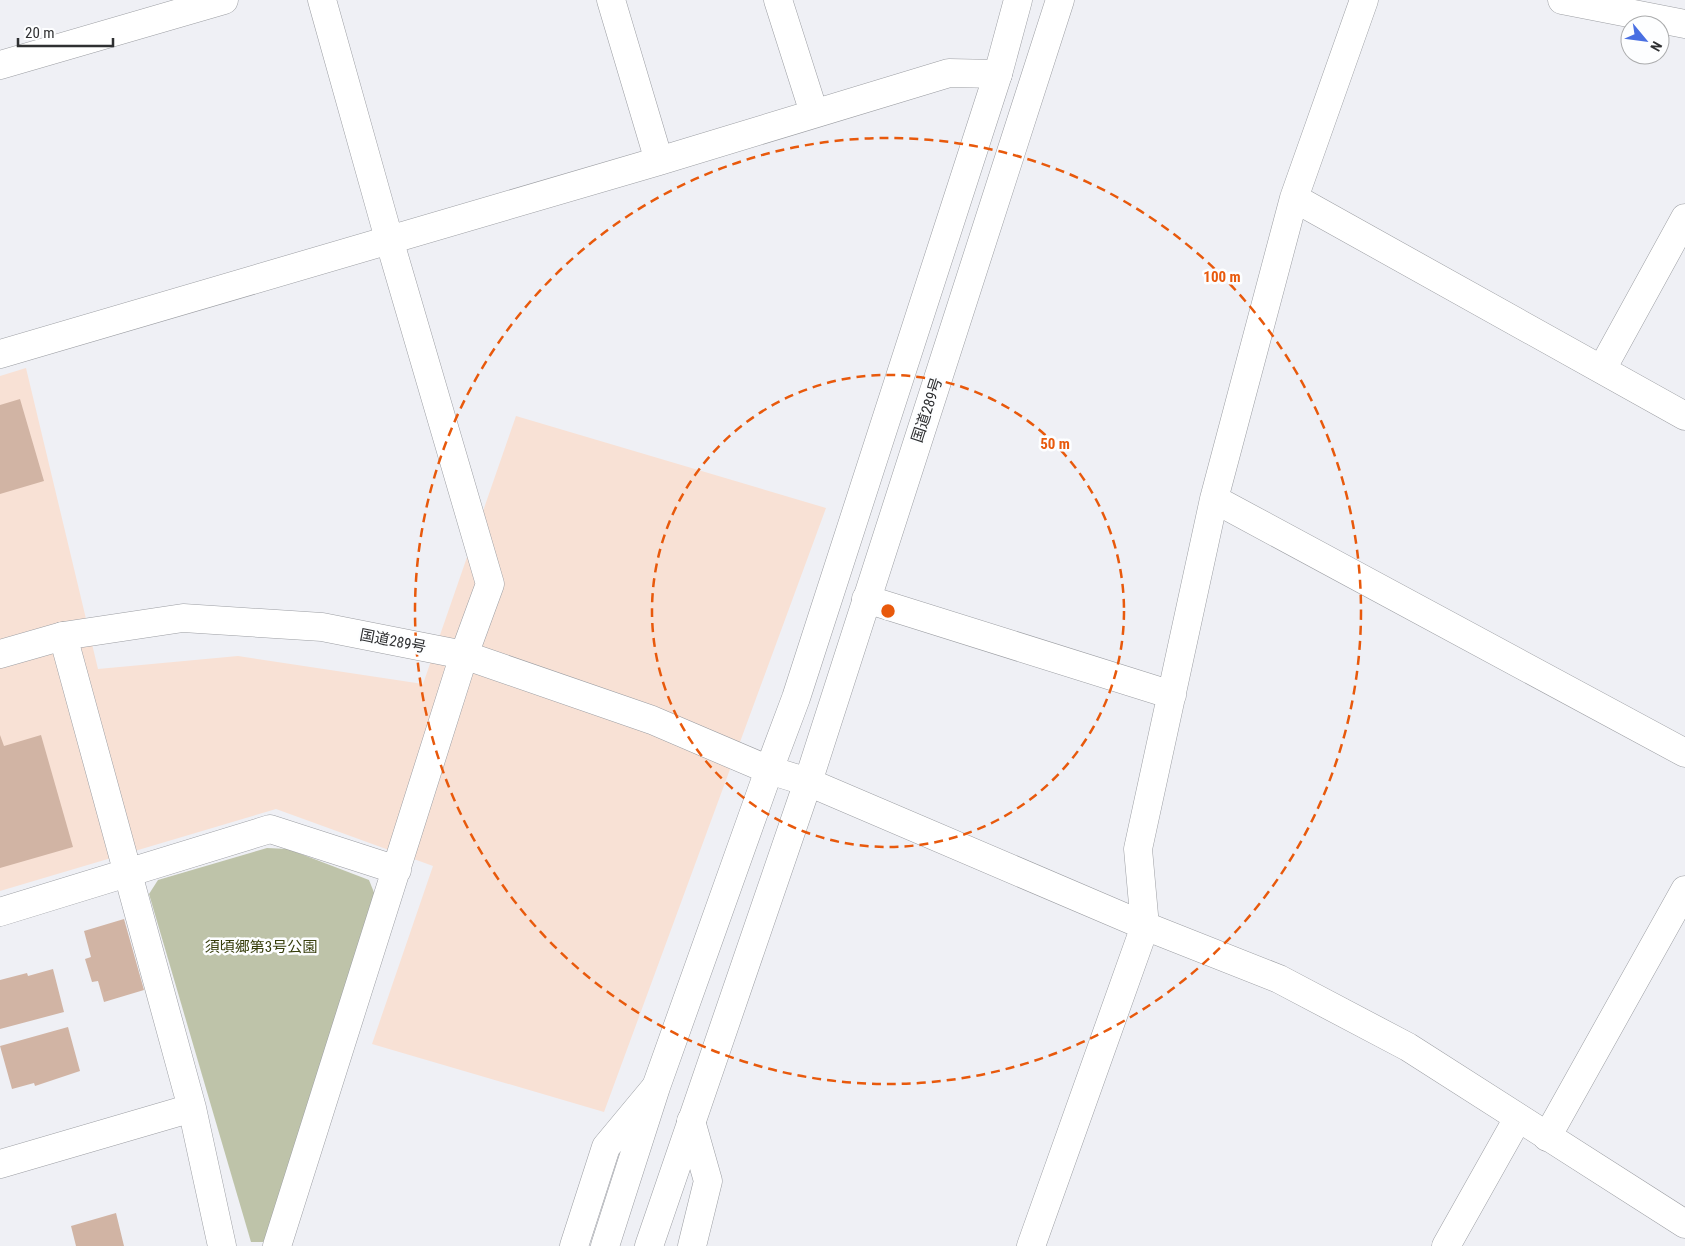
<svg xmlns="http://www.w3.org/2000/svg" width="1685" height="1246" font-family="'Roboto Condensed','Noto Sans JP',sans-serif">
<rect width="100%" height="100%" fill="#eff0f5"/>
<path fill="#f8e1d5" d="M 26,368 L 98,669 L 238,656 L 423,684 L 516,416 L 826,508 L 604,1112 L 372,1044 L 433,866 L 276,809 L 0,891 L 0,376 Z"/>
<path fill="#bec3a9" d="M 267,848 L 288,849 L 369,880 L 375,895 L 265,1242 L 251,1242 L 149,894 L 158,880 Z"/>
<path fill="#d1b4a4" d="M 20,399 L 44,481 L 0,494 L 0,405 Z
M 0,735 L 4,746 L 41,735 L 73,847 L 0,868 Z
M 124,919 L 144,990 L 104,1002 L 98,981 L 92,982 L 85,959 L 91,957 L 84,931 Z
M 53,969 L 64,1012 L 0,1029 L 0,980 L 27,973 L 28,976 Z
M 68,1027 L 80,1071 L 35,1086 L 34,1083 L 12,1089 L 0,1046 Z
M 116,1213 L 124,1246 L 76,1246 L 71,1226 Z"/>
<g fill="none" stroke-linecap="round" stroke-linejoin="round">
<g stroke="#9c9ea3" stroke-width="29">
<path id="street" d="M 611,0 L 659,161
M 778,0 L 814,113
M 1562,0 L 1685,24
M 0,65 L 224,0
M 1294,198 L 1685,416
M 0,354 L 659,161 L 949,73 L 998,74
M 1602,369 L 1685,218
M 1214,499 L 1685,753
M 866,599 L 1172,695
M 63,636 L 192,1108 L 222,1246
M 0,912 L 270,829 L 397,870
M 1145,926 L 1138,849 L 1214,499 L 1294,198 L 1364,0
M 691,1121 L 708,1181 L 692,1246
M 1547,1137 L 1685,890
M 0,1164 L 192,1108
M 277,1246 L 464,655 L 490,584 L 389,239 L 322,0
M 574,1246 L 606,1147 L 655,1088
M 1446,1246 L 1518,1118"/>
</g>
<g stroke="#9c9ea3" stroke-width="29">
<path id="secondary" d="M 605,1246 L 656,1087 L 769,770
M 649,1246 L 808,782 L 1145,926 L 1279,979 L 1408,1047 L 1685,1224
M 1031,1246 L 1145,926"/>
</g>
<g stroke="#9c9ea3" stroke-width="29">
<path id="highway" d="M 0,654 L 63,636 L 183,618 L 322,627 L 464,655 L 652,720 L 769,770 L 808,782 L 1060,0
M 769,770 L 796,698 L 998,74 L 1018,0"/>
</g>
<use href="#street" stroke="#fff" stroke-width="28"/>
<use href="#secondary" stroke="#fff" stroke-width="28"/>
<use href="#highway" stroke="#fff" stroke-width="28"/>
</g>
<g fill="none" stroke="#e8590c" stroke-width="2.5" stroke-dasharray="9 6">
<circle cx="888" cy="611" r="236"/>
<circle cx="888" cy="611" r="473"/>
</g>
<g text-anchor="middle" stroke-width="5" stroke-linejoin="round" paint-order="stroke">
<g font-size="15" fill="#2f3032" stroke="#fdfeff">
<text transform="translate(927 410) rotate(-72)" y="5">国道289号</text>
<text transform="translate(393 641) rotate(11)" y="5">国道289号</text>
</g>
<g font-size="15" fill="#373e0c" stroke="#fdfeff">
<text x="261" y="952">須頃郷第3号公園</text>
</g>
</g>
<circle cx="888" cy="611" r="8" fill="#e8590c" stroke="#fdfeff" stroke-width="2.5"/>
<g font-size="15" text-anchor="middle" font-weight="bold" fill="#e8590c" stroke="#fdfeff" stroke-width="5" stroke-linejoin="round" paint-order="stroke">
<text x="1222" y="282">100 m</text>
<text x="1055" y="449">50 m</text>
</g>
<g transform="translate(1645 40) rotate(119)"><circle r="24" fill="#fdfeff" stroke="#abacad"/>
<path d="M0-4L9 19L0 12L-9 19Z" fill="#496fe2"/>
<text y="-8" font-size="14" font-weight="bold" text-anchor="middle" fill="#2f3032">N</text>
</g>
<path d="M18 38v8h95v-8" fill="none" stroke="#2f3032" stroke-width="2.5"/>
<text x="25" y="38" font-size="15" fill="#2f3032" stroke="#fdfeff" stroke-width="4" paint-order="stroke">20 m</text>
</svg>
